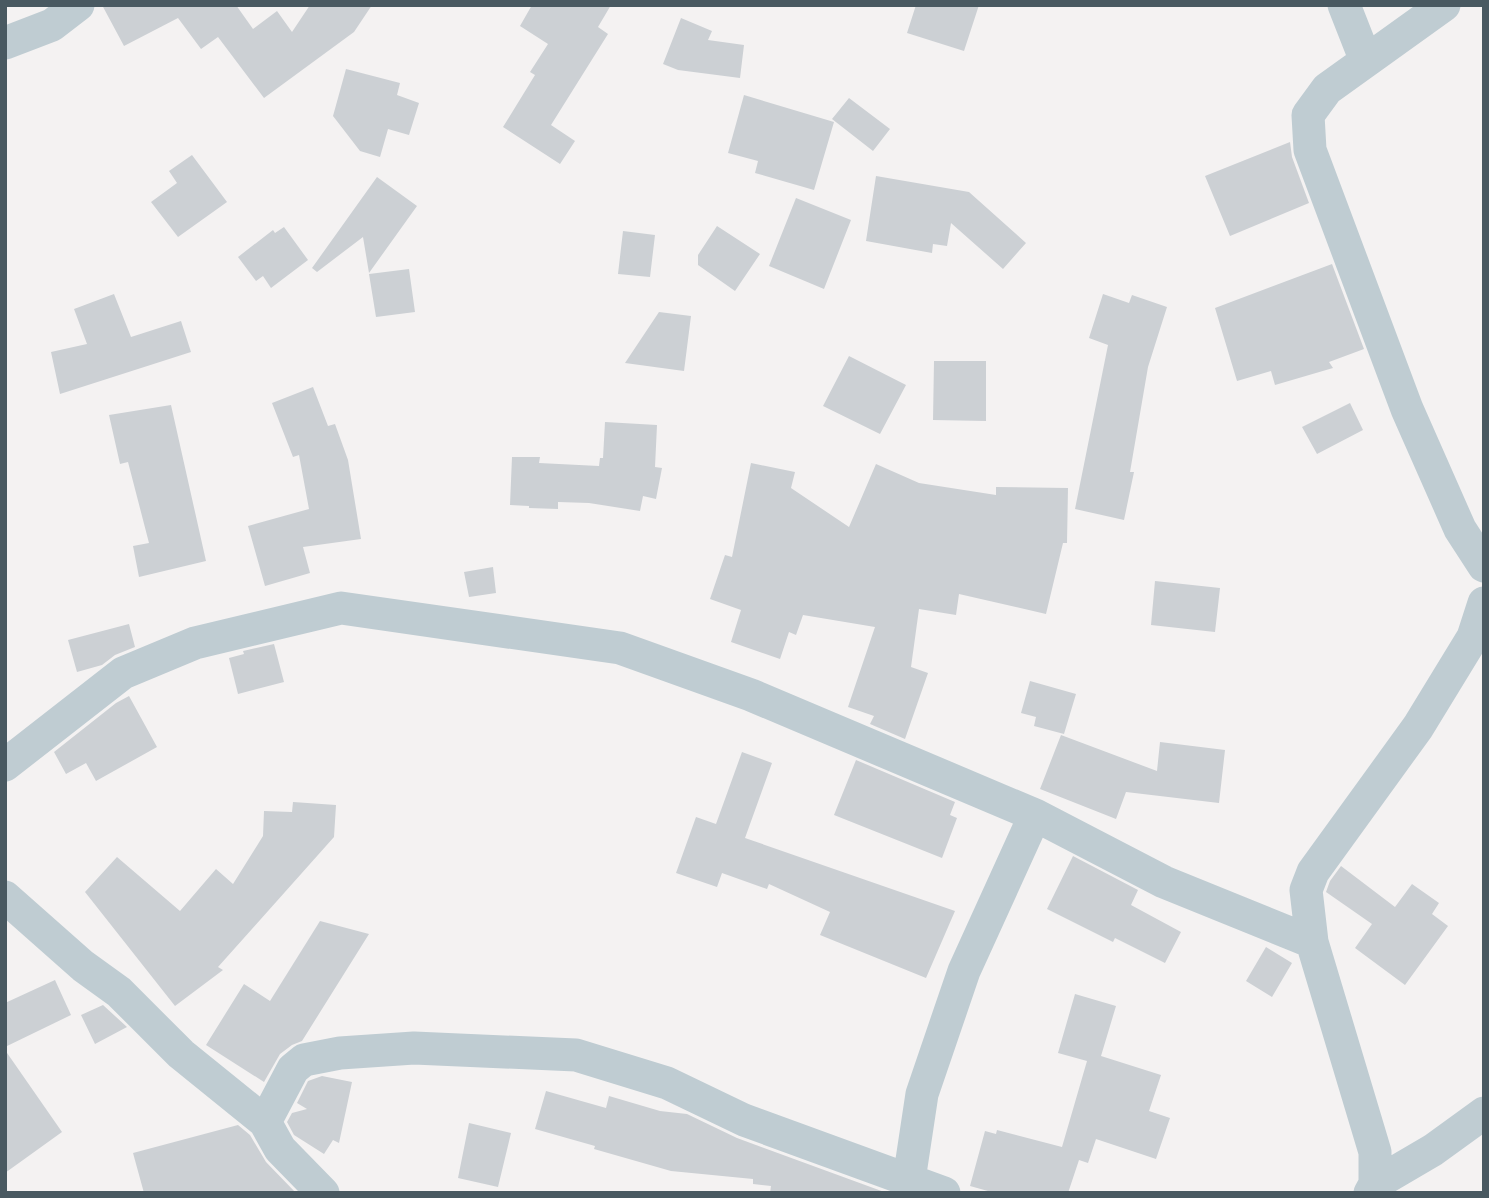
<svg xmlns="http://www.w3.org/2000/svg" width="1489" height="1198" font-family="Rubik,sans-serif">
<rect width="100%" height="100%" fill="#f4f2f2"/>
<path fill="#ccd0d4" d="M 102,5 L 236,5 L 253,29 L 277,11 L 292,32 L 310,5 L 372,5 L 354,32 L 264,98 L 218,37 L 201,49 L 178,18 L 124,46 Z
M 532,5 L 611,5 L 598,27 L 608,34 L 551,125 L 575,141 L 560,164 L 503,127 L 535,75 L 530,72 L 548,44 L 520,26 Z
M 916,5 L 979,5 L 964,51 L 907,33 Z
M 681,18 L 712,31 L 708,40 L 744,45 L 740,78 L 678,70 L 663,64 Z
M 346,69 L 400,83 L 397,95 L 419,103 L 409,135 L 388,129 L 380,157 L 360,151 L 333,116 Z
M 744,95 L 834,122 L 814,190 L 755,173 L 758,161 L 728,153 Z
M 849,98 L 890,129 L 873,151 L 832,119 Z
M 1290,142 L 1292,157 L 1309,203 L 1230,236 L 1205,176 Z
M 192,155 L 227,202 L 178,237 L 151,202 L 177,183 L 169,171 Z
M 876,176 L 969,192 L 1026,243 L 1003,269 L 951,223 L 947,246 L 933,244 L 932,253 L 866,241 Z
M 377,177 L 417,206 L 369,273 L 363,237 L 317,272 L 312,268 Z
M 796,198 L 851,220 L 824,289 L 769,266 Z
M 717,226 L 760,254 L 735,291 L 698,265 L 698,255 Z
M 284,227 L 308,260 L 271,288 L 263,276 L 256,281 L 238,257 L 273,230 L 275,233 Z
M 623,231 L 655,235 L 650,277 L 618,274 Z
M 1332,264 L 1364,349 L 1329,362 L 1333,368 L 1275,385 L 1271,371 L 1237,381 L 1215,308 Z
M 409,269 L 415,312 L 376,317 L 369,274 Z
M 114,294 L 131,337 L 181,321 L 191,352 L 60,394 L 51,352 L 87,344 L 74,309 Z
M 1103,294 L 1129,303 L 1132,295 L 1167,307 L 1148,367 L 1130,472 L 1134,472 L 1124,520 L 1075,509 L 1108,345 L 1089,338 Z
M 659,312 L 691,316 L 684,371 L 625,363 Z
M 849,356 L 906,385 L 880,434 L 823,406 Z
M 934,361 L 986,361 L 986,421 L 933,420 Z
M 313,387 L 328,426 L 335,424 L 348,460 L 361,539 L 303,547 L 310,573 L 265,586 L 248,526 L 309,509 L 299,455 L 293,457 L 272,403 Z
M 1350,403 L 1363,430 L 1317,454 L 1302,427 Z
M 171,405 L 206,561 L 139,577 L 133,546 L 149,543 L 128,462 L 120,464 L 109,415 Z
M 605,422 L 657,425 L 655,467 L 662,468 L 656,499 L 643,496 L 640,511 L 589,503 L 558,502 L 558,509 L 529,508 L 529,506 L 510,505 L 512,457 L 540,457 L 539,463 L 599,466 L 600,458 L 603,458 Z
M 751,463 L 795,472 L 791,488 L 849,527 L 876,464 L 919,483 L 996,495 L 996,487 L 1068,488 L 1067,543 L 1063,543 L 1046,614 L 959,594 L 956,615 L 919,609 L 911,667 L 928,673 L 905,739 L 870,724 L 874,716 L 848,707 L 875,627 L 803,615 L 796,635 L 789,632 L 780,659 L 731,642 L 741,610 L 710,599 L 725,555 L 732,557 Z
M 493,567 L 496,593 L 469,597 L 464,572 Z
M 1155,581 L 1220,588 L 1215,632 L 1151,625 Z
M 129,624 L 135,647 L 115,655 L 102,665 L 77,672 L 68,640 Z
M 274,644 L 284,682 L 238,694 L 229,658 L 244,654 L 243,651 Z
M 1030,681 L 1076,694 L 1064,734 L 1034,726 L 1036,717 L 1021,713 Z
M 129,696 L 157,747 L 96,781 L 86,763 L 66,774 L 54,752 L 116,703 Z
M 1061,735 L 1157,771 L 1160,742 L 1225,750 L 1219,803 L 1126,792 L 1116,819 L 1040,789 Z
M 742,752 L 772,763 L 745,838 L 955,911 L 926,978 L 820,935 L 830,912 L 769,884 L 767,889 L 722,873 L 717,887 L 676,873 L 696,817 L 716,824 Z
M 856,760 L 955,802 L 950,815 L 957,818 L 942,858 L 834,815 Z
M 293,802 L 336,805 L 334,837 L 218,967 L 223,970 L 175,1006 L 85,892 L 117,857 L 180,911 L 216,869 L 233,884 L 263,836 L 264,811 L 292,812 Z
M 1073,856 L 1138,890 L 1131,905 L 1181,932 L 1165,963 L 1115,938 L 1113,942 L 1047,909 Z
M 1341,866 L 1395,907 L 1412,884 L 1439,903 L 1432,914 L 1448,926 L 1405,985 L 1355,948 L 1372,924 L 1326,892 L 1330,881 Z
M 320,921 L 369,934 L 302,1041 L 292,1045 L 280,1054 L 264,1082 L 206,1045 L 244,984 L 270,1001 Z
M 1266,947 L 1292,963 L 1272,997 L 1246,981 Z
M 55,980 L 71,1015 L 5,1047 L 5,1003 Z
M 1075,994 L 1116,1006 L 1101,1056 L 1161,1075 L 1149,1111 L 1170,1118 L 1156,1159 L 1096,1139 L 1088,1163 L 1079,1160 L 1068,1193 L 995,1193 L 970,1186 L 985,1131 L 996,1134 L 997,1130 L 1062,1147 L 1087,1061 L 1058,1053 Z
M 103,1005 L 127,1027 L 95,1044 L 81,1015 Z
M 5,1050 L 62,1132 L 5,1173 Z
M 322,1076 L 352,1082 L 339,1143 L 333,1140 L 324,1154 L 294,1135 L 287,1122 L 292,1113 L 307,1109 L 297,1103 L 308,1081 Z
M 546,1091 L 606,1108 L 609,1096 L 660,1111 L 687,1114 L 737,1138 L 887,1193 L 770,1193 L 771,1186 L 753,1184 L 753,1179 L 671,1171 L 594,1149 L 595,1146 L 535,1129 Z
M 469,1123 L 511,1133 L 498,1187 L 458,1178 Z
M 238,1125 L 250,1135 L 266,1162 L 296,1193 L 144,1193 L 133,1153 Z"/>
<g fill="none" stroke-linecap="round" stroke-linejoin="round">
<path stroke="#bfccd2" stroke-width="33" d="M 1344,5 L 1366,61
M 1444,5 L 1327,89 L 1308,115 L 1310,150 L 1407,409 L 1460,529 L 1484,566
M 5,43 L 52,25 L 78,5
M 5,765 L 123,673 L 195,643 L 341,608 L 620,648 L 751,695 L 1035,815 L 1164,882 L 1312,942
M 5,897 L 83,966 L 119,992 L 181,1054 L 265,1122 L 280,1149 L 323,1193
M 265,1122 L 293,1069 L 304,1060 L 340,1053 L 414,1048 L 576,1055 L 667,1083 L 744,1120 L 944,1193
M 909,1180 L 922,1094 L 964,971 L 1035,815
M 1375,1184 L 1433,1150 L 1484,1113
M 1370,1193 L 1375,1184 L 1375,1152 L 1312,942 L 1306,890 L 1313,872 L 1418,727 L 1473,637 L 1484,603"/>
</g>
<rect width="1489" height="1198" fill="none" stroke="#495961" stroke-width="14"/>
</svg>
